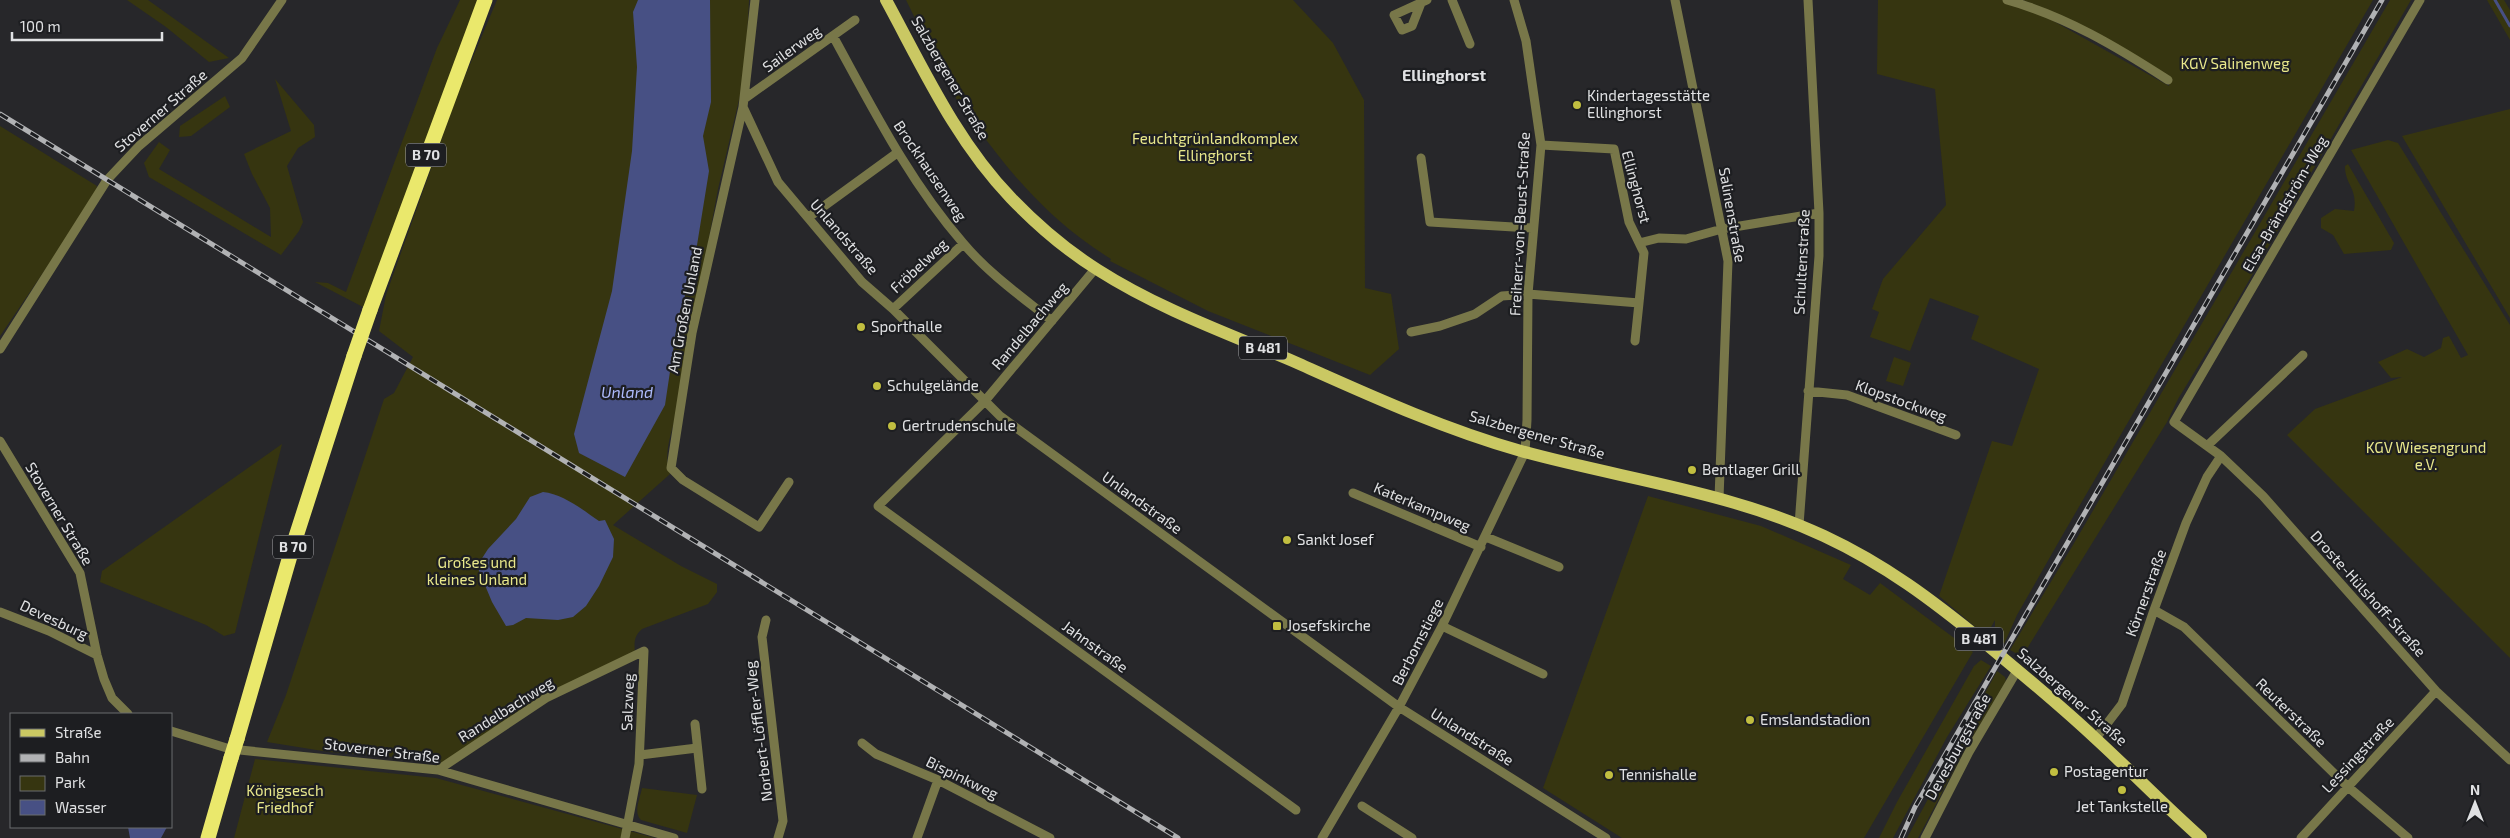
<svg xmlns="http://www.w3.org/2000/svg" width="2510" height="838" font-family="'Exo 2',sans-serif">
<rect width="100%" height="100%" fill="#27272a"/>
<path fill="#363510" d="M 127,0 L 148,0 L 229,58 L 209,62 L 166,27 Z
M 460,0 L 479,0 L 371,294 L 363,307 L 315,282 L 328,283 L 346,292 L 437,48 Z
M 497,0 L 749,0 L 746,58 L 742,87 L 718,189 L 676,415 C 671,435 663,454 670,474 L 613,525 L 681,566 L 717,584 L 717,592 L 708,604 L 642,629 C 634,636 634,642 635,654 L 610,663 L 444,766 L 422,759 L 329,752 L 267,742 L 286,695 L 384,399 L 394,393 L 413,357 L 379,331 L 386,295 L 458,93 Z
M 906,0 L 1293,0 L 1333,43 L 1364,100 L 1365,288 L 1391,294 L 1399,349 L 1370,375 L 1208,311 L 1110,261 L 1111,259 C 1054,224 1015,180 976,126 L 973,128 L 944,77 Z
M 1878,0 L 2016,0 L 2169,86 L 2170,77 C 2120,46 2078,21 2023,0 L 2373,0 L 2062,536 L 2017,615 L 2004,644 L 1998,636 L 2000,629 L 1995,628 L 1995,620 L 1986,636 L 1939,596 L 1992,441 L 2012,446 L 2039,369 L 1971,339 L 1979,316 L 1930,298 L 1910,351 L 1870,337 L 1879,312 L 1872,309 L 1883,279 L 1946,205 L 1935,89 L 1877,74 Z
M 2390,0 L 2411,0 L 2225,322 L 2178,399 L 2167,422 L 2023,655 L 2019,655 L 2010,650 L 2073,545 Z
M 2487,0 L 2504,0 L 2510,10 L 2510,40 Z
M 275,79 L 314,125 L 315,137 L 298,148 L 287,166 L 303,222 L 299,231 L 281,255 L 149,177 L 144,163 L 159,142 L 170,150 L 159,169 L 271,237 L 270,208 L 252,174 L 244,154 L 291,131 Z
M 225,96 L 230,107 L 191,136 L 179,137 L 180,126 Z
M 2510,109 L 2510,318 L 2402,136 Z
M 0,126 L 97,186 L 94,198 L 0,336 Z
M 2388,140 L 2398,143 L 2510,325 L 2510,658 L 2287,435 L 2315,409 L 2402,377 L 2391,378 L 2378,362 L 2407,349 L 2424,357 L 2441,348 L 2443,338 L 2449,336 L 2461,358 L 2468,355 L 2351,150 Z
M 2348,164 L 2394,243 L 2391,250 L 2344,254 L 2333,235 L 2321,228 L 2321,218 L 2335,209 L 2354,211 C 2358,188 2345,185 2345,166 Z
M 1894,357 L 1911,363 L 1903,386 L 1886,381 Z
M 282,444 L 235,633 L 224,636 L 206,625 L 100,582 L 102,571 Z
M 1648,496 L 1761,526 L 1851,565 L 1843,579 L 1870,595 L 1880,583 L 1973,652 L 1864,838 L 1622,838 L 1543,788 Z
M 1981,660 L 1991,666 L 1947,737 L 1893,838 L 1879,838 L 1897,802 L 1974,666 Z
M 1997,671 L 2005,677 L 2006,681 L 1964,751 L 1918,838 L 1907,838 Z
M 255,759 L 436,778 L 655,838 L 234,838 Z
M 642,788 L 697,795 L 687,833 L 641,820 C 633,812 640,799 642,788 Z"/>
<path fill="#475084" d="M 638,0 L 710,0 L 711,102 L 703,136 L 709,171 L 693,270 L 678,318 L 665,405 L 625,477 L 579,453 L 574,434 L 612,291 L 632,151 L 637,67 L 633,12 Z
M 543,492 C 563,494 583,510 599,521 L 605,520 L 614,539 L 613,557 L 599,586 L 586,606 L 573,617 L 558,620 L 526,618 L 513,625 L 506,626 L 492,602 L 477,566 L 488,549 L 516,519 L 530,497 Z
M 128,827 L 167,827 L 161,838 L 130,838 Z"/>
<g fill="none" stroke-linecap="round" stroke-linejoin="round">
<path stroke="#475084" stroke-width="3" d="M 2495,0 L 2510,26"/>
<path stroke="#787749" stroke-width="9" d="M 755,0 L 743,107 L 692,333 L 671,468 L 683,480 L 759,527 L 789,482
M 1452,0 L 1470,44
M 1675,0 L 1728,261 L 1719,498
M 2007,0 C 2065,16 2117,47 2168,80
M 2420,0 L 2174,422 L 2221,456 L 2263,496 L 2436,691 L 2510,760
M 1421,3 L 1412,26 L 1402,30 L 1394,15 L 1427,0
M 833,36 C 872,107 909,181 963,243 C 988,273 1022,297 1052,321
M 744,99 L 855,20
M 743,107 L 778,182 L 862,282 L 893,309 L 1000,416 L 1399,707 L 1606,838
M 1421,158 L 1430,222 L 1532,228
M 809,217 L 897,153
M 1639,243 L 1659,238 L 1686,239 L 1722,229 L 1819,213
M 1095,269 L 984,402 L 878,506 L 1296,810
M 893,309 L 963,244
M 1411,332 L 1440,326 L 1475,314 L 1502,296 L 1528,294 L 1639,303 L 1644,253 L 1629,222 L 1614,149 L 1541,145
M 1635,341 L 1639,303
M 0,349 L 107,180 L 139,146 L 242,58 L 282,0
M 1808,391 L 1847,395 L 1956,435
M 0,441 L 80,573 L 97,655 L 104,679 L 112,698 L 128,714
M 2208,445 L 2303,355
M 1353,493 L 1481,547
M 1799,525 L 1819,256 L 1819,213 L 1808,0
M 1486,537 L 1559,567
M 2154,610 L 2184,627 L 2347,786 L 2408,838
M 0,612 L 49,631 L 97,655
M 766,620 L 762,637 L 783,821 L 778,838
M 1442,626 L 1543,674
M 695,724 L 702,789
M 171,731 L 230,749 L 438,770 L 674,838
M 2096,738 L 2122,704 L 2154,610 L 2186,523 L 2207,477 L 2221,456
M 862,743 L 876,754 L 938,780 L 1050,838
M 640,755 L 697,748
M 438,770 L 546,698 L 644,651 L 639,764 L 625,838
M 1362,806 L 1412,838
M 917,838 L 938,780
M 1322,838 L 1399,707 L 1442,626 L 1525,452 L 1527,420 L 1528,294 L 1541,145 L 1526,41 L 1514,0
M 1925,838 L 1969,752 L 2018,669
M 2301,838 L 2436,691"/>
<path stroke="#cac863" stroke-width="12" d="M 886,0 C 923,68 956,141 1011,198 C 1037,225 1066,250 1098,270 C 1159,309 1229,334 1295,362 C 1369,395 1443,429 1521,451 C 1622,479 1728,491 1824,536 C 1886,565 1932,600 1985,643 C 2022,674 2060,705 2095,738 C 2131,771 2165,806 2201,838"/>
<path stroke="#eae86c" stroke-width="15" d="M 370,310 L 485,0
M 237,739 L 292,549 L 354,356
M 208,838 L 231,758"/>
<g stroke="#b1b2b4" stroke-width="5">
<path id="rail" d="M 0,114 L 1178,838
M 1901,838 L 1915,807 L 1988,680 L 2382,0"/>
</g>
<use href="#rail" stroke="#1d1e21" stroke-width="3" stroke-dasharray="9" stroke-linecap="butt"/>
<path stroke="#eae86c" stroke-width="15" d="M 354,356 L 370,310
M 231,758 L 237,739"/>
</g>
<g fill="#c1be40" stroke="#1d1e21" stroke-width="2">
<circle cx="1577" cy="105" r="5"/>
<circle cx="861" cy="327" r="5"/>
<circle cx="877" cy="386" r="5"/>
<circle cx="892" cy="426" r="5"/>
<circle cx="1692" cy="470" r="5"/>
<circle cx="1287" cy="540" r="5"/>
<rect x="1272" y="621" width="10" height="10" rx="2.5"/>
<circle cx="1750" cy="720" r="5"/>
<circle cx="2054" cy="772" r="5"/>
<circle cx="1609" cy="775" r="5"/>
<circle cx="2122" cy="790" r="5"/>
</g>
<g text-anchor="middle" stroke-width="4.5" stroke-linejoin="round" paint-order="stroke">
<g fill="#1d1e21" stroke="#a6a6a9" stroke-width="1">
<rect x="406" y="143.5" width="40" height="23" rx="4"/>
<rect x="1239" y="336.5" width="48" height="23" rx="4"/>
<rect x="273" y="535.5" width="40" height="23" rx="4"/>
<rect x="1955" y="627.5" width="48" height="23" rx="4"/>
</g>
<g font-size="14" font-weight="bold" fill="#e0e1e3">
<text x="426" y="160">B 70</text>
<text x="1263" y="353">B 481</text>
<text x="293" y="552">B 70</text>
<text x="1979" y="644">B 481</text>
</g>
<g font-size="15" fill="#e0e1e3" stroke="#1d1e21">
<text transform="translate(792 49) rotate(-36)" y="5">Sailerweg</text>
<text transform="translate(950 78) rotate(60)" y="5">Salzbergener Straße</text>
<text transform="translate(161 111) rotate(-41)" y="5">Stoverner Straße</text>
<text transform="translate(930 171) rotate(56)" y="5">Brockhausenweg</text>
<text transform="translate(1636 187) rotate(75)" y="5">Ellinghorst</text>
<text transform="translate(2285 204) rotate(-60)" y="5">Elsa-Brändström-Weg</text>
<text transform="translate(1732 215) rotate(80)" y="5">Salinenstraße</text>
<text transform="translate(1520 224) rotate(-87)" y="5">Freiherr-von-Beust-Straße</text>
<text transform="translate(844 237) rotate(49)" y="5">Unlandstraße</text>
<text transform="translate(1802 262) rotate(-87)" y="5">Schultenstraße</text>
<text transform="translate(919 266) rotate(-43)" y="5">Fröbelweg</text>
<text transform="translate(685 310) rotate(-79)" y="5">Am Großen Unland</text>
<text transform="translate(1030 326) rotate(-50)" y="5">Randelbachweg</text>
<text transform="translate(1901 401) rotate(20)" y="5">Klopstockweg</text>
<text transform="translate(1537 435) rotate(16)" y="5">Salzbergener Straße</text>
<text transform="translate(1142 503) rotate(36)" y="5">Unlandstraße</text>
<text transform="translate(1422 507) rotate(23)" y="5">Katerkampweg</text>
<text transform="translate(59 514) rotate(59)" y="5">Stoverner Straße</text>
<text transform="translate(2146 593) rotate(-70)" y="5">Körnerstraße</text>
<text transform="translate(2368 594) rotate(48)" y="5">Droste-Hülshoff-Straße</text>
<text transform="translate(54 620) rotate(25)" y="5">Devesburg</text>
<text transform="translate(1418 642) rotate(-63)" y="5">Berbomstiege</text>
<text transform="translate(1095 647) rotate(36)" y="5">Jahnstraße</text>
<text transform="translate(2072 697) rotate(41)" y="5">Salzbergener Straße</text>
<text transform="translate(628 702) rotate(-88)" y="5">Salzweg</text>
<text transform="translate(506 710) rotate(-32)" y="5">Randelbachweg</text>
<text transform="translate(2291 713) rotate(44)" y="5">Reuterstraße</text>
<text transform="translate(759 731) rotate(-97)" y="5">Norbert-Löffler-Weg</text>
<text transform="translate(1472 737) rotate(32)" y="5">Unlandstraße</text>
<text transform="translate(1958 747) rotate(-61)" y="5">Devesburgstraße</text>
<text transform="translate(382 751) rotate(7)" y="5">Stoverner Straße</text>
<text transform="translate(2358 755) rotate(-47)" y="5">Lessingstraße</text>
<text transform="translate(962 778) rotate(26)" y="5">Bispinkweg</text>
</g>
<g font-size="15" fill="#e9e88b" stroke="#1d1e21">
<text x="2235" y="69">KGV Salinenweg</text>
<text x="1215" y="144">Feuchtgrünlandkomplex<tspan x="1215" dy="17">Ellinghorst</tspan></text>
<text x="2426" y="453">KGV Wiesengrund<tspan x="2426" dy="17">e.V.</tspan></text>
<text x="477" y="568">Großes und<tspan x="477" dy="17">kleines Unland</tspan></text>
<text x="285" y="796">Königsesch<tspan x="285" dy="17">Friedhof</tspan></text>
</g>
<g font-size="15" fill="#e0e1e3" stroke="#1d1e21" text-anchor="start">
<text x="1587" y="101">Kindertagesstätte<tspan x="1587" dy="17">Ellinghorst</tspan></text>
<text x="871" y="332">Sporthalle</text>
<text x="887" y="391">Schulgelände</text>
<text x="902" y="431">Gertrudenschule</text>
<text x="1702" y="475">Bentlager Grill</text>
<text x="1297" y="545">Sankt Josef</text>
<text x="1287" y="631">Josefskirche</text>
<text x="1760" y="725">Emslandstadion</text>
<text x="2064" y="777">Postagentur</text>
<text x="1619" y="780">Tennishalle</text>
<text x="2122" y="812" text-anchor="middle">Jet Tankstelle</text>
</g>
<g font-size="16" font-weight="bold" fill="#e0e1e3" stroke="#1d1e21">
<text x="1444" y="81">Ellinghorst</text>
</g>
<g font-size="16" font-style="italic" fill="#adbafb" stroke="#1d1e21">
<text x="627" y="398">Unland</text>
</g>
</g>
<rect x="10" y="713" width="162" height="115" fill="#1d1e21" stroke="#6b6c6f"/>
<rect x="20" y="729" width="25" height="8" fill="#cac863" stroke="#6b6c6f"/>
<text x="55" y="738" font-size="15" fill="#e0e1e3">Straße</text>
<rect x="20" y="754" width="25" height="8" fill="#b1b2b4" stroke="#6b6c6f"/>
<text x="55" y="763" font-size="15" fill="#e0e1e3">Bahn</text>
<rect x="20" y="776" width="25" height="15" fill="#363510" stroke="#6b6c6f"/>
<text x="55" y="788" font-size="15" fill="#e0e1e3">Park</text>
<rect x="20" y="800" width="25" height="15" fill="#475084" stroke="#6b6c6f"/>
<text x="55" y="813" font-size="15" fill="#e0e1e3">Wasser</text>
<g transform="translate(2475 803)" stroke="#1d1e21" stroke-width="4" paint-order="stroke">
<path d="M0-4L9 19L0 12L-9 19Z" fill="#e0e1e3"/>
<text y="-8" font-size="14" font-weight="bold" text-anchor="middle" fill="#e0e1e3">N</text>
</g>
<path d="M12 32v8h150v-8" fill="none" stroke="#e0e1e3" stroke-width="2.5"/>
<text x="20" y="32" font-size="15" fill="#e0e1e3" stroke="#1d1e21" stroke-width="4" paint-order="stroke">100 m</text>
</svg>
